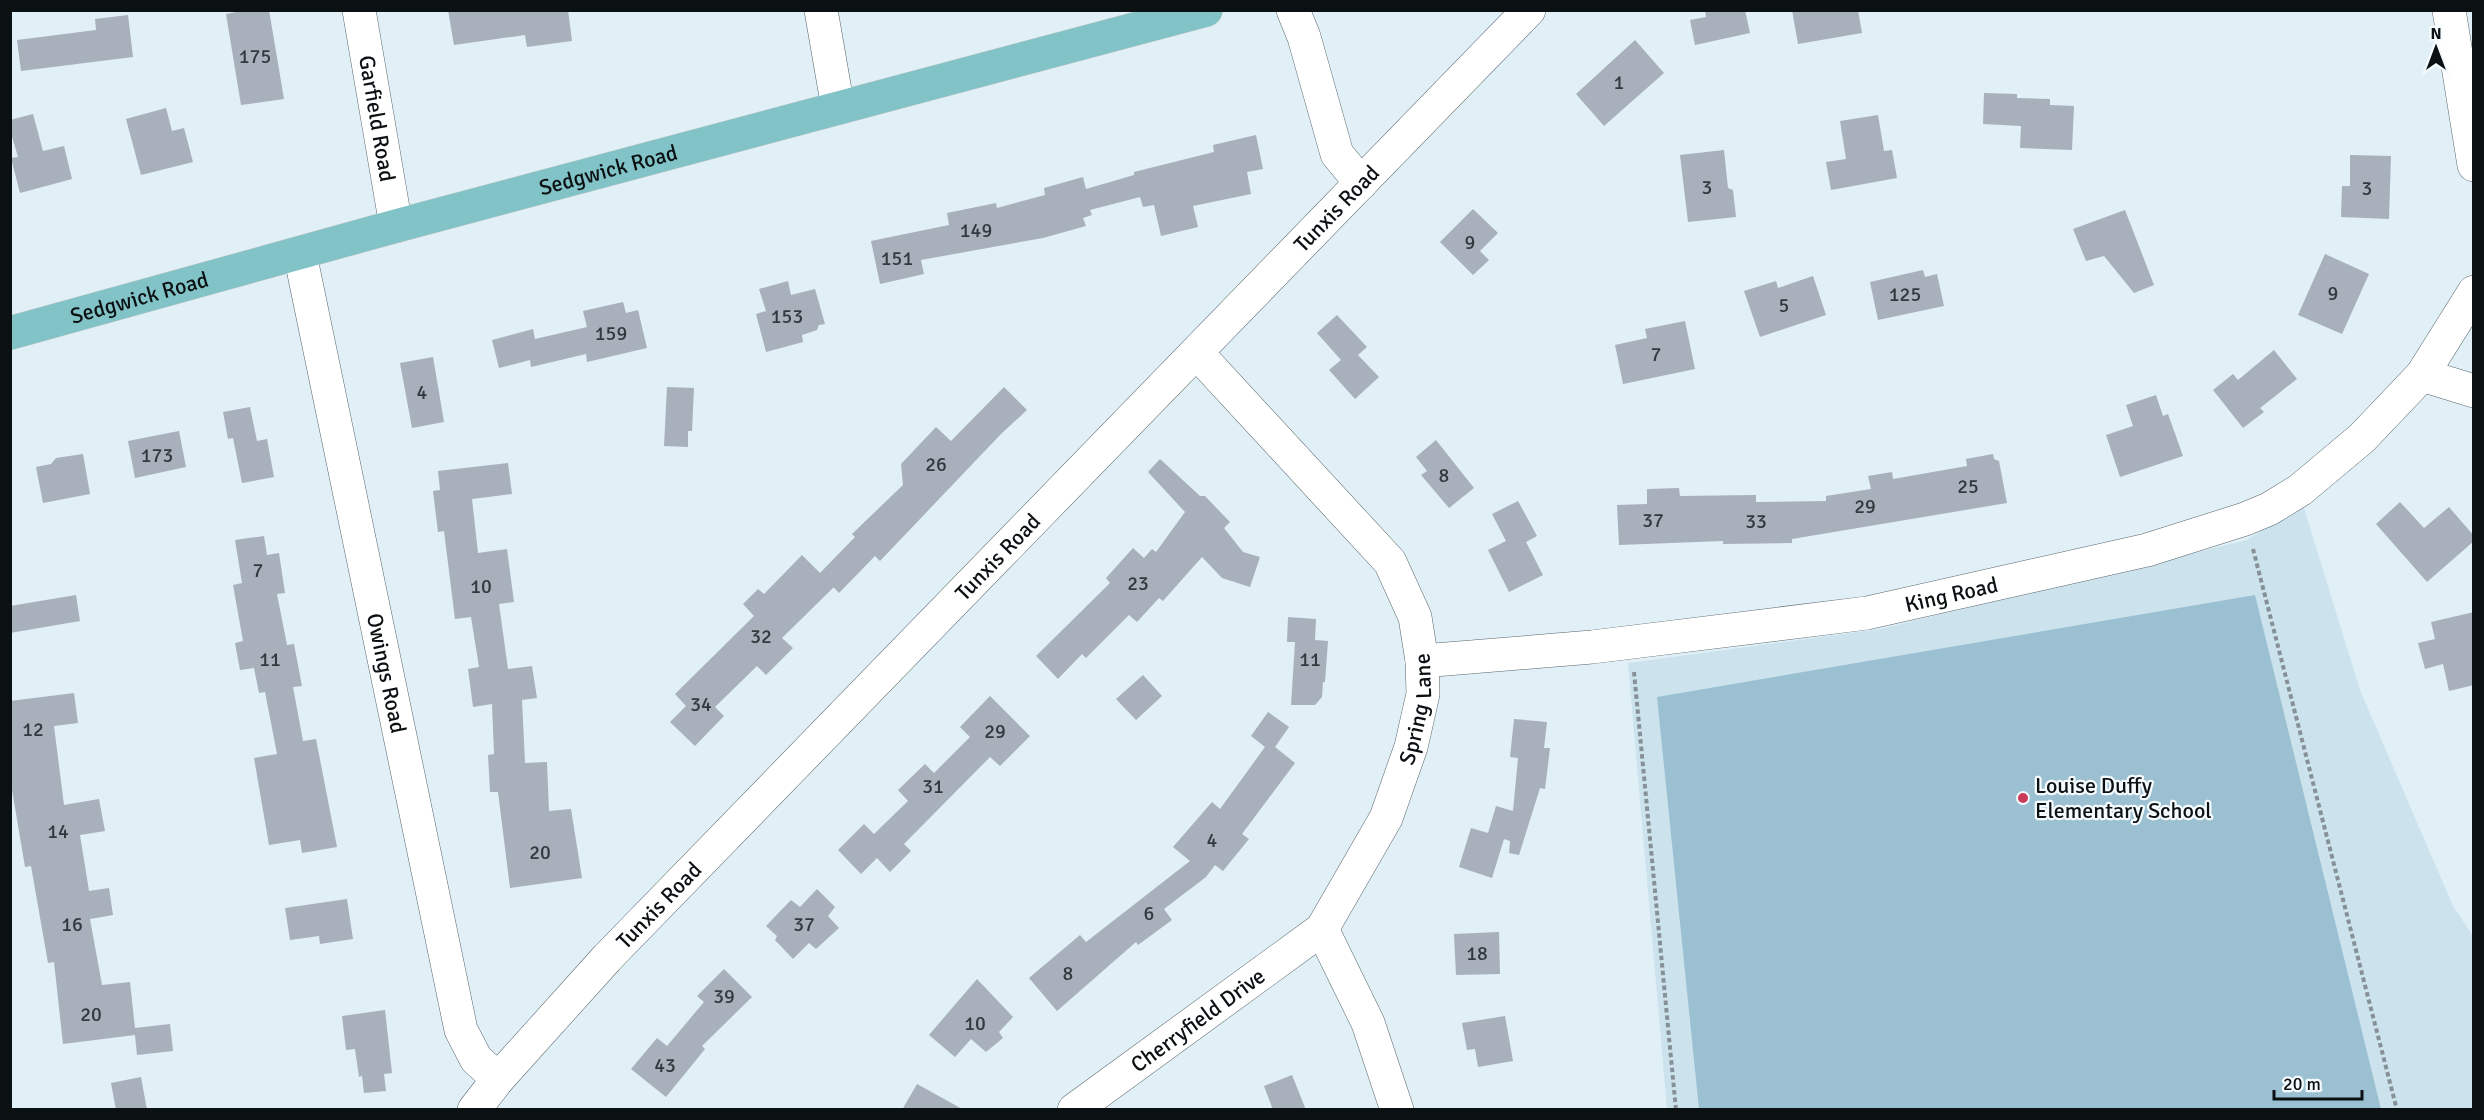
<svg xmlns="http://www.w3.org/2000/svg" width="2484" height="1120" font-family="Signika,sans-serif">
<rect width="100%" height="100%" fill="#e1eff6"/>
<path fill="#cce3ee" d="M 2303,505 L 2360,690 L 2453,906 L 2473,936 L 2473,1109 L 1667,1109 L 1628,663 L 1880,629 L 2247,540 Z"/>
<path fill="#9bc0d1" d="M 2255,595 L 2381,1109 L 1699,1109 L 1657,697 Z"/>
<path fill="#a8b0bb" d="M 247,10 L 269,10 L 284,99 L 241,105 L 226,14 Z
M 448,10 L 568,10 L 572,41 L 527,47 L 525,35 L 454,45 Z
M 1705,10 L 1745,10 L 1750,33 L 1695,45 L 1690,20 L 1706,17 Z
M 1792,10 L 1858,10 L 1862,33 L 1798,44 Z
M 128,15 L 133,57 L 21,71 L 17,40 L 96,30 L 95,19 Z
M 1635,40 L 1664,73 L 1604,126 L 1576,94 Z
M 1984,93 L 2017,94 L 2017,98 L 2050,99 L 2050,105 L 2074,106 L 2072,150 L 2020,148 L 2021,126 L 1983,124 Z
M 166,108 L 172,131 L 184,128 L 193,162 L 141,175 L 126,119 Z
M 33,114 L 43,151 L 64,146 L 72,179 L 20,193 L 11,158 L 18,157 L 10,130 L 10,120 Z
M 1878,115 L 1884,151 L 1892,150 L 1897,178 L 1831,190 L 1826,162 L 1846,159 L 1840,121 Z
M 1256,135 L 1263,169 L 1247,172 L 1251,194 L 1193,206 L 1198,227 L 1161,236 L 1154,205 L 1143,207 L 1140,197 L 1090,210 L 1092,215 L 1083,218 L 1086,226 L 1043,238 L 921,260 L 924,274 L 880,284 L 871,241 L 949,225 L 947,213 L 996,203 L 997,208 L 1045,195 L 1044,188 L 1083,177 L 1086,189 L 1134,175 L 1134,172 L 1214,152 L 1213,145 Z
M 1724,150 L 1728,188 L 1733,190 L 1736,217 L 1688,222 L 1680,155 Z
M 2350,155 L 2391,156 L 2389,219 L 2341,217 L 2342,186 L 2350,186 Z
M 1473,209 L 1498,233 L 1480,251 L 1489,260 L 1473,275 L 1440,242 Z
M 2125,210 L 2154,285 L 2134,293 L 2104,256 L 2086,261 L 2073,229 Z
M 2325,254 L 2369,274 L 2342,334 L 2298,315 Z
M 1923,270 L 1925,277 L 1937,274 L 1944,306 L 1878,320 L 1870,282 Z
M 1813,276 L 1826,315 L 1760,337 L 1744,291 L 1776,281 L 1778,288 Z
M 788,281 L 791,295 L 815,289 L 825,324 L 819,325 L 817,330 L 802,335 L 803,342 L 766,352 L 756,314 L 766,311 L 759,289 Z
M 623,302 L 626,313 L 638,310 L 647,348 L 587,362 L 586,354 L 531,367 L 530,360 L 499,368 L 492,340 L 533,329 L 535,339 L 587,327 L 583,311 Z
M 1337,315 L 1367,347 L 1358,355 L 1379,377 L 1355,399 L 1329,370 L 1341,360 L 1317,333 Z
M 1685,321 L 1695,369 L 1623,384 L 1615,345 L 1647,338 L 1645,329 Z
M 2274,350 L 2297,379 L 2260,408 L 2264,412 L 2243,428 L 2213,390 L 2233,374 L 2238,380 Z
M 433,357 L 444,422 L 412,428 L 400,363 Z
M 667,387 L 694,388 L 692,431 L 688,431 L 688,447 L 664,446 Z
M 1004,387 L 1027,410 L 1001,434 L 880,561 L 875,556 L 839,593 L 820,573 L 855,537 L 852,534 L 903,485 L 901,464 L 936,427 L 951,441 Z
M 2156,395 L 2163,416 L 2168,414 L 2183,456 L 2120,477 L 2106,435 L 2133,426 L 2126,405 Z
M 250,407 L 257,441 L 267,439 L 274,477 L 242,483 L 233,438 L 228,439 L 223,412 Z
M 179,431 L 186,467 L 135,478 L 128,441 Z
M 1436,440 L 1474,488 L 1449,508 L 1421,475 L 1427,471 L 1416,457 Z
M 83,454 L 90,494 L 43,503 L 36,467 L 51,464 L 56,458 Z
M 1993,454 L 1994,459 L 1999,461 L 2007,503 L 1792,539 L 1792,543 L 1723,544 L 1723,541 L 1619,545 L 1617,505 L 1647,504 L 1647,489 L 1679,488 L 1680,496 L 1756,495 L 1756,502 L 1826,501 L 1826,496 L 1871,489 L 1868,476 L 1892,472 L 1893,479 L 1967,466 L 1966,459 Z
M 1160,459 L 1200,496 L 1205,496 L 1230,522 L 1224,528 L 1243,552 L 1260,557 L 1250,587 L 1222,578 L 1202,557 L 1163,601 L 1159,598 L 1137,622 L 1129,615 L 1086,658 L 1082,654 L 1058,679 L 1036,656 L 1110,583 L 1106,578 L 1133,548 L 1144,558 L 1152,549 L 1156,552 L 1185,512 L 1148,472 Z
M 508,463 L 512,494 L 472,499 L 478,553 L 507,549 L 514,602 L 499,604 L 508,669 L 532,666 L 537,698 L 522,700 L 525,763 L 547,762 L 549,811 L 571,809 L 582,878 L 510,888 L 498,792 L 490,792 L 488,755 L 494,754 L 492,704 L 473,707 L 468,669 L 479,667 L 471,617 L 455,619 L 444,531 L 438,532 L 433,491 L 440,490 L 438,471 Z
M 1518,501 L 1537,536 L 1526,542 L 1543,575 L 1509,592 L 1488,550 L 1506,541 L 1492,514 Z
M 2400,502 L 2424,528 L 2449,507 L 2474,536 L 2474,541 L 2427,582 L 2376,524 Z
M 264,536 L 267,555 L 279,553 L 285,593 L 277,594 L 287,645 L 294,644 L 302,686 L 293,687 L 303,741 L 316,739 L 337,847 L 302,853 L 300,840 L 269,845 L 254,758 L 277,754 L 265,692 L 259,693 L 254,668 L 240,670 L 235,643 L 243,641 L 233,585 L 242,583 L 235,540 Z
M 802,555 L 834,587 L 782,638 L 793,648 L 766,675 L 757,666 L 715,707 L 724,716 L 695,746 L 670,722 L 686,706 L 675,694 L 754,616 L 743,604 L 758,589 L 764,594 Z
M 76,595 L 80,621 L 10,633 L 10,606 Z
M 2474,612 L 2474,685 L 2449,691 L 2443,664 L 2425,669 L 2418,643 L 2435,639 L 2431,622 Z
M 1288,617 L 1316,619 L 1315,640 L 1328,641 L 1325,682 L 1323,682 L 1322,697 L 1315,705 L 1291,705 L 1295,642 L 1287,642 Z
M 1143,675 L 1162,696 L 1136,720 L 1116,699 Z
M 74,693 L 78,723 L 54,726 L 64,805 L 99,799 L 105,831 L 80,835 L 89,891 L 109,888 L 113,915 L 90,919 L 102,985 L 130,982 L 135,1028 L 170,1024 L 173,1051 L 137,1055 L 135,1035 L 63,1044 L 54,962 L 48,963 L 31,866 L 25,867 L 10,778 L 10,701 Z
M 990,696 L 1030,736 L 1000,766 L 990,757 L 904,844 L 911,851 L 890,872 L 877,858 L 861,874 L 838,850 L 864,824 L 874,834 L 908,801 L 898,790 L 925,764 L 934,773 L 970,737 L 960,727 Z
M 1268,712 L 1289,727 L 1275,747 L 1295,763 L 1242,834 L 1249,839 L 1223,871 L 1215,865 L 1206,877 L 1164,909 L 1172,920 L 1138,945 L 1136,942 L 1057,1011 L 1029,978 L 1080,935 L 1086,942 L 1190,861 L 1173,847 L 1212,802 L 1220,809 L 1265,747 L 1251,736 Z
M 1514,719 L 1547,722 L 1544,748 L 1550,748 L 1545,789 L 1540,788 L 1519,855 L 1509,853 L 1510,841 L 1504,839 L 1492,878 L 1459,867 L 1471,828 L 1488,833 L 1496,806 L 1513,811 L 1518,758 L 1510,757 Z
M 817,889 L 835,907 L 828,916 L 839,928 L 816,949 L 809,943 L 793,959 L 775,940 L 777,936 L 766,926 L 791,900 L 800,907 Z
M 347,899 L 353,939 L 320,944 L 319,936 L 290,940 L 285,908 Z
M 1499,932 L 1500,974 L 1456,975 L 1454,934 Z
M 724,969 L 752,997 L 702,1046 L 705,1049 L 666,1097 L 631,1069 L 657,1038 L 667,1046 L 704,1002 L 697,996 Z
M 977,979 L 1013,1017 L 999,1032 L 1003,1038 L 986,1052 L 971,1039 L 955,1057 L 929,1035 Z
M 385,1010 L 392,1073 L 384,1074 L 386,1091 L 364,1093 L 362,1076 L 359,1077 L 355,1049 L 346,1050 L 342,1016 Z
M 1505,1016 L 1513,1061 L 1478,1067 L 1475,1049 L 1467,1050 L 1462,1023 Z
M 1292,1075 L 1306,1110 L 1273,1110 L 1264,1086 Z
M 141,1077 L 147,1110 L 116,1110 L 111,1083 Z
M 917,1084 L 964,1110 L 902,1110 Z"/>
<g fill="none" stroke-linecap="round" stroke-linejoin="round">
<g stroke="#59666c" stroke-width="34">
<g id="minor">
<path id="s1" d="M 359,10 L 396,226"/>
<path d="M 821,10 L 838,108"/>
<path d="M 1293,10 L 1304,37 L 1337,154 L 1361,183"/>
<path d="M 2449,10 L 2474,165"/>
<path id="s2" d="M 300,254 L 461,1030 L 476,1059 L 498,1079"/>
<path d="M 2422,375 L 2474,391"/>
<path id="s3" d="M 1422,661 L 1592,647 L 1867,613 L 2147,550 L 2245,519 L 2269,509 L 2300,490 L 2362,438 L 2422,375 L 2474,292"/>
<path d="M 1322,929 L 1368,1023 L 1397,1110"/>
<path id="s4" d="M 474,1110 L 498,1079 L 607,958 L 1529,10"/>
<path id="s5" d="M 1074,1110 L 1322,929 L 1386,818 L 1411,747 L 1423,694 L 1422,661 L 1415,617 L 1390,562 L 1197,353"/>
</g>
</g>
<g stroke="#c9cacb" stroke-width="34">
<g id="major">
<path id="s6" d="M 10,333 L 396,226 L 1206,10"/>
</g>
</g>
<path stroke="#869096" stroke-width="4" stroke-dasharray="4.5 3" stroke-linecap="butt" d="M 2253,549 L 2397,1110
M 1634,672 L 1676,1110"/>
<use href="#minor" stroke="#fff" stroke-width="33"/>
<use href="#major" stroke="#81c3c6" stroke-width="33"/>
</g>
<circle fill="#cb3b59" stroke="#f5fbfe" stroke-width="2" cx="2023" cy="798" r="6"/>
<g text-anchor="middle" stroke-width="4.5" stroke-linejoin="round" paint-order="stroke">
<g font-size="20" fill="#32383d">
<text x="255" y="63">175</text>
<text x="1619" y="89">1</text>
<text x="1707" y="194">3</text>
<text x="2367" y="195">3</text>
<text x="976" y="237">149</text>
<text x="1470" y="249">9</text>
<text x="897" y="265">151</text>
<text x="2333" y="300">9</text>
<text x="1905" y="301">125</text>
<text x="1784" y="312">5</text>
<text x="787" y="323">153</text>
<text x="611" y="340">159</text>
<text x="1656" y="361">7</text>
<text x="422" y="399">4</text>
<text x="157" y="462">173</text>
<text x="936" y="471">26</text>
<text x="1444" y="482">8</text>
<text x="1968" y="493">25</text>
<text x="1865" y="513">29</text>
<text x="1653" y="527">37</text>
<text x="1756" y="528">33</text>
<text x="258" y="577">7</text>
<text x="1138" y="590">23</text>
<text x="481" y="593">10</text>
<text x="761" y="643">32</text>
<text x="270" y="666">11</text>
<text x="1310" y="666">11</text>
<text x="701" y="711">34</text>
<text x="33" y="736">12</text>
<text x="995" y="738">29</text>
<text x="933" y="793">31</text>
<text x="58" y="838">14</text>
<text x="1212" y="847">4</text>
<text x="540" y="859">20</text>
<text x="1149" y="920">6</text>
<text x="72" y="931">16</text>
<text x="804" y="931">37</text>
<text x="1477" y="960">18</text>
<text x="1068" y="980">8</text>
<text x="724" y="1003">39</text>
<text x="91" y="1021">20</text>
<text x="975" y="1030">10</text>
<text x="665" y="1072">43</text>
</g>
<g font-size="22" fill="#0b1013" stroke="#f5fbfe">
<text dy="8" stroke="none"><textPath href="#s1" startOffset="110">Garfield Road</textPath></text>
<text dy="8" stroke="none"><textPath href="#s6" startOffset="620">Sedgwick Road</textPath></text>
<text dy="8" stroke="none"><textPath href="#s4" startOffset="1248">Tunxis Road</textPath></text>
<text dy="8" stroke="none"><textPath href="#s6" startOffset="134">Sedgwick Road</textPath></text>
<text dy="8" stroke="none"><textPath href="#s4" startOffset="762">Tunxis Road</textPath></text>
<text dy="8" stroke="none"><textPath href="#s3" startOffset="534">King Road</textPath></text>
<text dy="8" stroke="none"><textPath href="#s2" startOffset="428">Owings Road</textPath></text>
<text dy="8" stroke="none"><textPath href="#s5" startOffset="549">Spring Lane</textPath></text>
<text dy="8" stroke="none"><textPath href="#s4" startOffset="276">Tunxis Road</textPath></text>
<text dy="8" stroke="none"><textPath href="#s5" startOffset="153">Cherryfield Drive</textPath></text>
</g>
<g font-size="22" fill="#0b1013" stroke="#f5fbfe" text-anchor="start">
<text x="2035" y="793">Louise Duffy<tspan x="2035" dy="25">Elementary School</tspan></text>
</g>
</g>
<rect width="2484" height="1120" fill="none" stroke="#0b1013" stroke-width="24"/>
<g transform="translate(2436 48)" stroke="#f5fbfe" stroke-width="4.5" paint-order="stroke">
<path d="M0-4.5L10 22L0 15L-10 22Z" fill="#0b1013"/>
<text y="-9" font-size="16" font-weight="bold" text-anchor="middle" fill="#0b1013">N</text>
</g>
<path d="M2274 1090v9h88v-9" fill="none" stroke="#0b1013" stroke-width="3"/>
<text x="2283" y="1090" font-size="18" fill="#0b1013" stroke="#f5fbfe" stroke-width="4.5" paint-order="stroke">20 m</text>
</svg>
